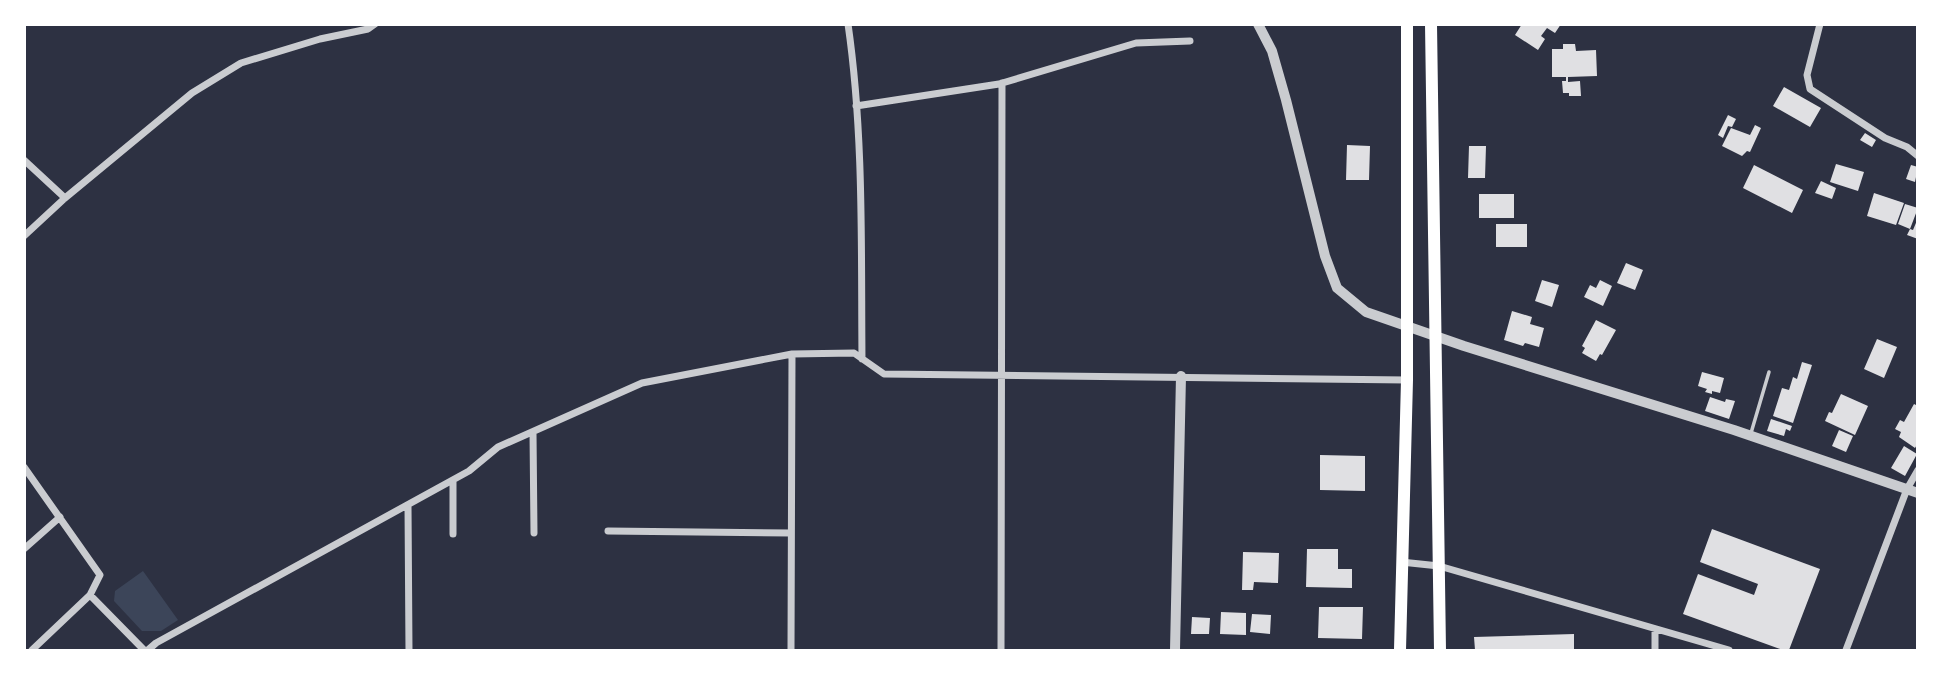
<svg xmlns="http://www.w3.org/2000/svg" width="1942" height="675" font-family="Arial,sans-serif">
<rect width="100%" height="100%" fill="#2d3142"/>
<path fill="#3c4559" d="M 143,571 L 178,620 L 161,631 L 142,631 L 114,601 L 115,591 Z"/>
<path fill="#e0e0e3" d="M 1522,24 L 1561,24 L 1555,33 L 1547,28 L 1541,36 L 1545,39 L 1538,50 L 1515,35 Z
M 1563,44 L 1575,44 L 1576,51 L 1596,50 L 1597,76 L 1568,77 L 1568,82 L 1580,81 L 1581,96 L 1569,96 L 1569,93 L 1563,93 L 1562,81 L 1566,81 L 1566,77 L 1552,77 L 1552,49 L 1563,49 Z
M 1784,87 L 1821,108 L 1810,127 L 1773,106 Z
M 1728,115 L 1736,119 L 1732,127 L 1728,126 L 1723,138 L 1718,135 Z
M 1755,125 L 1761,128 L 1750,152 L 1747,151 L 1742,156 L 1722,146 L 1731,128 L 1750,135 Z
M 1865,133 L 1876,140 L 1872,147 L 1860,140 Z
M 1347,145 L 1370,146 L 1369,180 L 1346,180 Z
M 1469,146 L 1486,146 L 1485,178 L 1468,178 Z
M 1836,164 L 1864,172 L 1858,191 L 1830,182 Z
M 1754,165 L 1803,190 L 1792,213 L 1743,188 Z
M 1911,165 L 1918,167 L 1915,182 L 1906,179 Z
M 1821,181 L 1836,188 L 1832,199 L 1815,193 Z
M 1874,193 L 1904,203 L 1896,225 L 1867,216 Z
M 1479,194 L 1514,194 L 1514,218 L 1479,218 Z
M 1905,204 L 1918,208 L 1910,229 L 1898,224 Z
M 1918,218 L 1918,239 L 1907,235 L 1910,229 L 1913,230 Z
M 1496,224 L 1527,224 L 1527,247 L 1496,247 Z
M 1626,263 L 1643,270 L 1635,290 L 1617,283 Z
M 1542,280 L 1559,285 L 1552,307 L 1535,301 Z
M 1600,280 L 1612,286 L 1603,306 L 1584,297 L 1590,285 L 1596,288 Z
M 1512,311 L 1532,317 L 1530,324 L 1544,328 L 1539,347 L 1525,343 L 1523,346 L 1504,340 Z
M 1596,320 L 1616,330 L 1602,355 L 1600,354 L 1596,361 L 1582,353 L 1585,348 L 1582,346 Z
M 1877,339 L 1897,347 L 1884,378 L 1864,369 Z
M 1802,362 L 1812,365 L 1793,423 L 1773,416 L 1782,388 L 1789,390 L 1793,377 L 1797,379 Z
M 1702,372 L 1724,378 L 1720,393 L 1712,391 L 1712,394 L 1705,392 L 1707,389 L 1698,386 Z
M 1841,394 L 1868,406 L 1855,435 L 1825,421 L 1829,412 L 1832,413 Z
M 1710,397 L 1725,402 L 1726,399 L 1735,401 L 1729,419 L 1705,411 Z
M 1914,404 L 1918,406 L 1918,443 L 1915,448 L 1899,437 L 1901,432 L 1895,429 L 1900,420 L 1904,422 Z
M 1771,419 L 1792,426 L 1790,431 L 1786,429 L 1784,436 L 1767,431 Z
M 1839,430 L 1853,436 L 1846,452 L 1832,446 Z
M 1904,446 L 1917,454 L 1905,476 L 1891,468 Z
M 1320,455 L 1365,456 L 1365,491 L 1320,490 Z
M 1712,529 L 1820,569 L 1789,650 L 1783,650 L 1683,614 L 1698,574 L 1754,595 L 1758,584 L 1700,562 Z
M 1307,549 L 1338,549 L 1338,569 L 1352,569 L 1352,588 L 1306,587 Z
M 1243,552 L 1279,553 L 1278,583 L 1254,582 L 1253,590 L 1242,590 Z
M 1319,607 L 1363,607 L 1362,639 L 1318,638 Z
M 1221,612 L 1246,613 L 1246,635 L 1220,634 Z
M 1252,614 L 1271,615 L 1270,634 L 1250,632 Z
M 1192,617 L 1210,618 L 1209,634 L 1191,634 Z
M 1574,634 L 1574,650 L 1475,650 L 1474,637 Z"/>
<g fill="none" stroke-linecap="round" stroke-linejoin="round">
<path stroke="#caccd0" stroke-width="3.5" d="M 1751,433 L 1769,372"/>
<path stroke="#caccd0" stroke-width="7" d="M 848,24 C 864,135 861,248 862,359
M 1820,24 L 1807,75 L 1810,89 L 1885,138 L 1907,147 L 1918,156
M 856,106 L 999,84 L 1136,43 L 1190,41
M 24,160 L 65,198
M 24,236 L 65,198 L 192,93 L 241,63 L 320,39 L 368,29 L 375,24
M 533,432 L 534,533
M 24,467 L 100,575 L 90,595 L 32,650
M 453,480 L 453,534
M 408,505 L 409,650
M 608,531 L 791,533
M 24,549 L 60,517
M 1401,562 L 1439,566 L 1729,650
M 90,595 L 144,650
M 148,650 L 156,643 L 469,471 L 498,447 L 642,383 L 792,354 L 854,353 L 884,374 L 1407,380
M 791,650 L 792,354
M 1001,650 L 1002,83
M 1655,650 L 1655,629
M 1846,650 L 1907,489 L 1918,470"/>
<path stroke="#caccd0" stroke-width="10" d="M 1258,24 L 1272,51 L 1286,100 L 1325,256 L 1337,288 L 1366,312 L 1464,346 L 1734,430 L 1918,493
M 1175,650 L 1181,376"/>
<path stroke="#fff" stroke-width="12" d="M 1431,24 L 1440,650
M 1400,650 L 1407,380 L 1407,24"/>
</g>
<rect width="1942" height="675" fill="none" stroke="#ffffff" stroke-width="52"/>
</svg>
